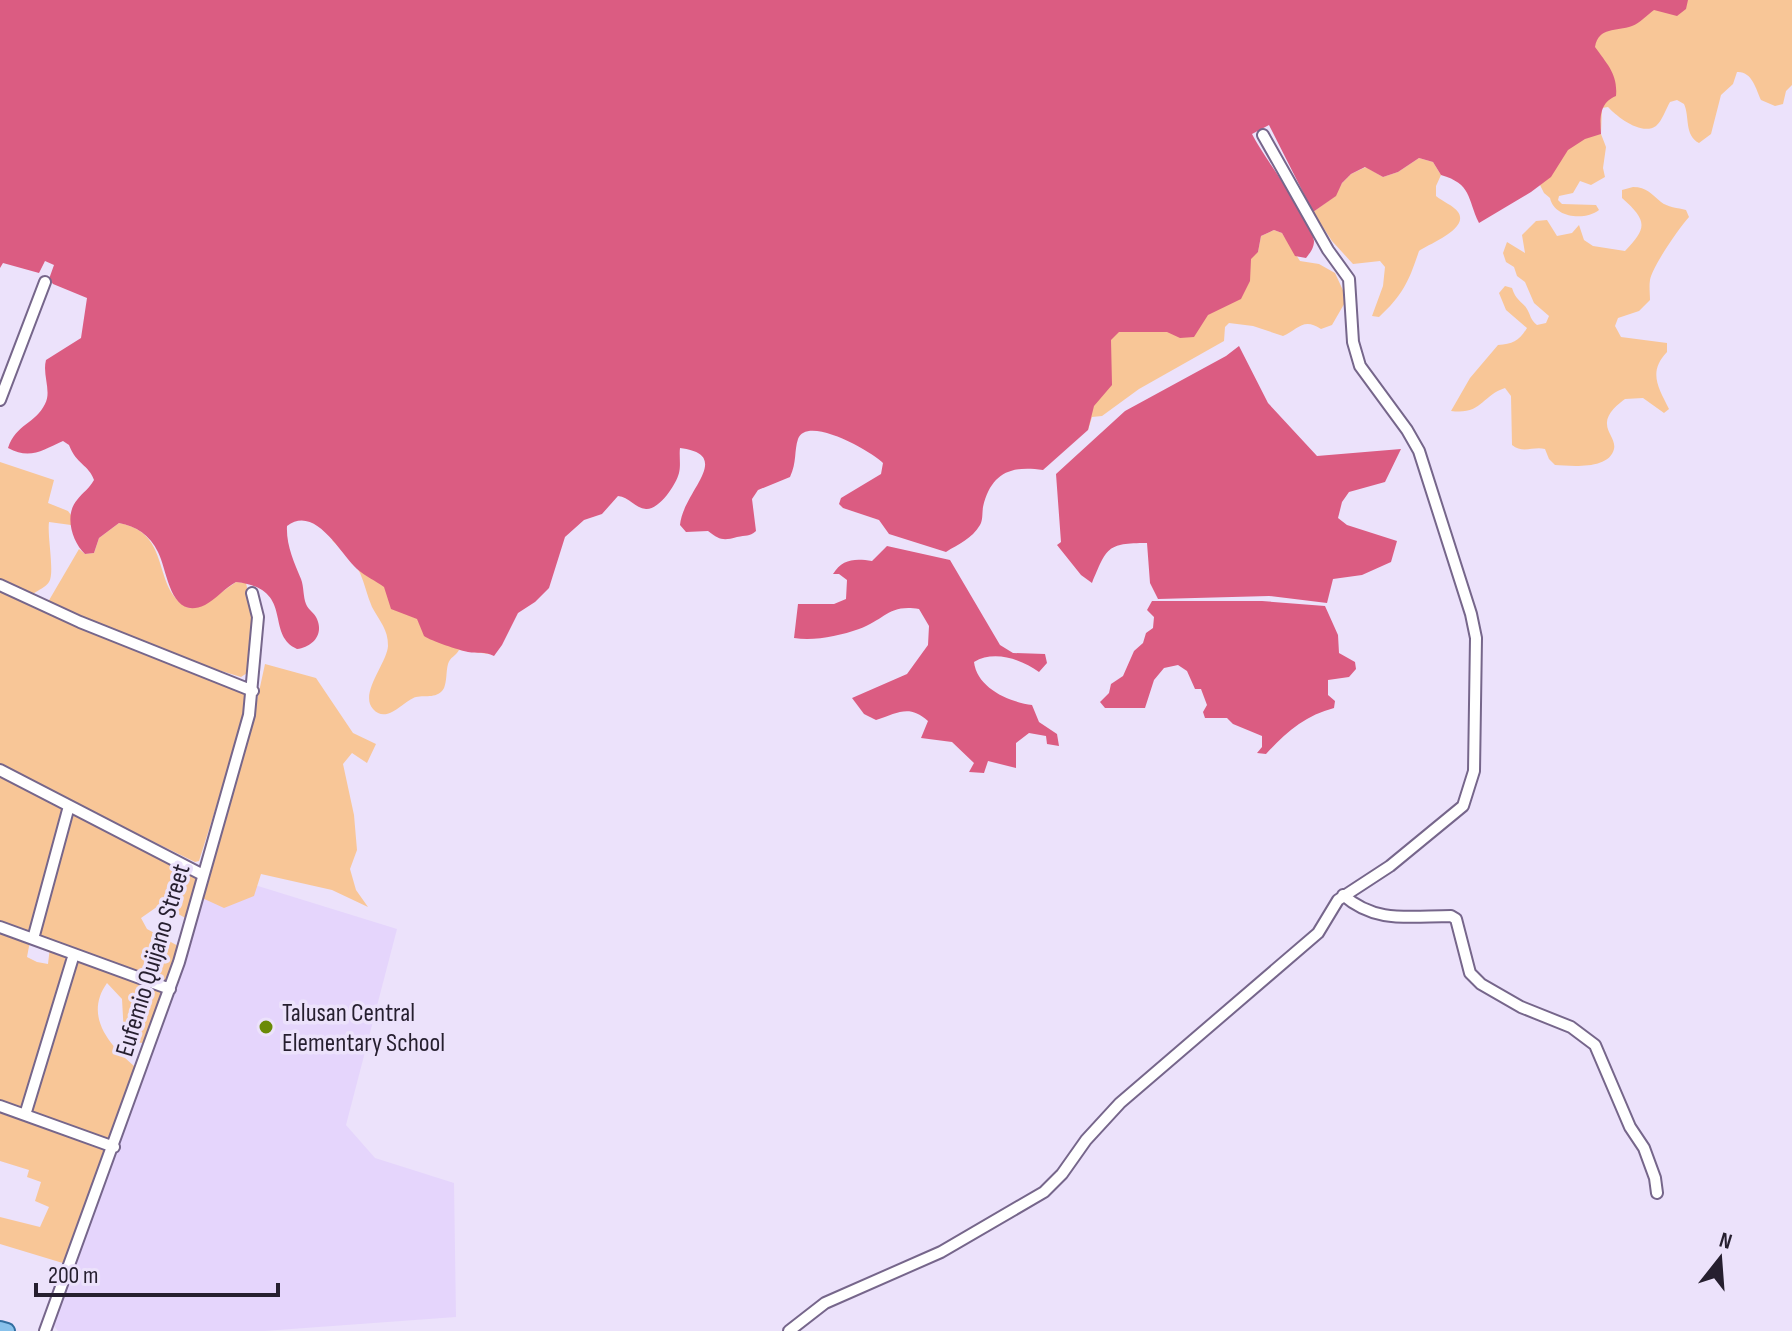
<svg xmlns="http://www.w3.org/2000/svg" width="1792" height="1331" font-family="'Sofia Sans Condensed',sans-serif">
<rect width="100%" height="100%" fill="#ece2fb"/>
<path fill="#e5d5fc" d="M 213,872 L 397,929 L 346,1125 L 375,1158 L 454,1183 L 456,1317 L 264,1331 L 58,1331 L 54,1326 Z"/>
<path fill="#f8c697" d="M 1655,0 L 1792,0 L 1792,85 L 1786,91 L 1783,104 L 1775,106 L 1761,100 C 1756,89 1752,71 1737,72 L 1733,84 L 1721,95 L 1711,134 L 1699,143 C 1684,135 1690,117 1684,104 L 1677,100 L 1670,102 C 1666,109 1662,121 1656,126 C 1642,136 1617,117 1608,107 L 1602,108 L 1601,134 L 1606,147 L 1603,168 L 1605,177 L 1591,185 L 1580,181 L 1573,193 L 1559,196 L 1558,200 L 1562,204 L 1596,205 L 1599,210 C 1585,221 1554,218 1550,198 L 1544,193 L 1540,185 L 1602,57 L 1587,39 Z
M 1419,158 L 1433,162 L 1441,175 L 1436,186 L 1436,196 C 1442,201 1454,206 1458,212 C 1470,229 1428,244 1419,251 C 1409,281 1403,295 1379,317 L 1372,316 L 1383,286 L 1385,267 L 1380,261 L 1353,264 L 1332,241 L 1313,212 L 1335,196 L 1342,183 L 1351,174 L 1366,167 L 1383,177 L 1398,172 Z
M 1633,187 C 1647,187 1651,194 1661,202 C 1667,207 1678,208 1686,210 L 1689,217 C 1679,228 1652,267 1650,280 C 1649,286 1650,294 1650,300 L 1639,311 L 1618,318 L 1615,326 L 1621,337 L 1667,343 L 1667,352 C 1648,372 1658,387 1669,409 L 1664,413 L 1643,398 L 1625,399 C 1618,404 1606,414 1607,424 C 1607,433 1616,440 1614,449 C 1609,470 1571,466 1555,465 L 1549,459 L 1545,449 C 1533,446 1523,454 1512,445 L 1511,396 L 1505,388 C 1481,396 1482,415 1451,411 L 1470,378 L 1498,345 C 1513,344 1519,341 1527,328 L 1506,310 L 1499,293 L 1505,286 L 1512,288 C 1516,301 1522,301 1527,309 C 1531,316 1530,319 1537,325 L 1546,323 L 1549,316 L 1534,303 L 1525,282 L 1517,276 L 1514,267 L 1506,262 L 1503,253 L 1507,242 L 1525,253 L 1522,235 L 1536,221 L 1547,220 L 1557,236 L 1572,233 L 1579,225 L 1584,240 L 1593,246 L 1625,251 C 1647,228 1648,221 1622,198 L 1622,190 Z
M 1274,230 L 1282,233 L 1300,261 L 1319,264 L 1335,273 L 1347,299 L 1332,325 L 1321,329 C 1303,317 1298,330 1283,336 L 1253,326 L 1229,323 L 1225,327 L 1224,341 L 1139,389 L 1102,416 L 1092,417 L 1088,430 L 974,382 L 1258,252 L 1261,236 Z
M 0,462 L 54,480 L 48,503 L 68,511 L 71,515 L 71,525 L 49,522 C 47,536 55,573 49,582 C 46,587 38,590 33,594 L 0,579 Z
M 119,523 C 174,533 150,590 189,608 L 212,599 L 236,582 L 246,583 L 253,614 L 250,671 L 241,677 L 182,659 L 179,656 L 48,602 L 79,549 L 85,554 L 94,553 L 99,538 Z
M 352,535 L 396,603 L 489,654 L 459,650 C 456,656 450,657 448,664 C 446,671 447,681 444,688 C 438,699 426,695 416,697 C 404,700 387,725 373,709 C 359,694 387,663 388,646 C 388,629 380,622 372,607 C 367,596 365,584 360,573 C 354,561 341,550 332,540 Z
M 0,590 L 34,608 L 238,689 L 245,695 L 248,706 L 199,861 L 195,862 L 0,767 Z
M 265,664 L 316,678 L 353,733 L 376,744 L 367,763 L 352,753 L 343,764 L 354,815 L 357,850 L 350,869 L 356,890 L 368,907 L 332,890 L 261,874 L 254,896 L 224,908 L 200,897 L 255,710 Z
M 0,774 L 65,808 L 31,934 L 0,923 Z
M 77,814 L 199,877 L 187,919 L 161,904 L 141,918 L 147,929 L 180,947 L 168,982 L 162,983 L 38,936 L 56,861 L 72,817 Z
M 0,931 L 30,941 L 27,957 L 37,962 L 48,964 L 50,947 L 68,955 L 22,1111 L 0,1103 Z
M 75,960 L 165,993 L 148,1044 L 130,1041 L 124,1035 L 122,999 L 107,983 C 82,1018 113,1049 139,1070 L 114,1143 L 31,1112 Z
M 0,1109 L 108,1149 L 66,1264 L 0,1244 L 0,1217 L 40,1227 L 49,1207 L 35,1201 L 41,1182 L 27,1177 L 29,1170 L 0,1161 Z"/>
<path fill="#db5c82" d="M 0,0 L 1688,0 L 1686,9 L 1677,16 L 1654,10 C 1647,15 1640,23 1632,26 C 1616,32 1599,26 1595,47 C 1607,64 1618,74 1616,96 C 1599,103 1600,118 1601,134 L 1585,139 L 1568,150 L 1551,177 L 1531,192 L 1479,223 C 1467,198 1472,184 1441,175 L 1433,162 L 1419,158 L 1398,172 L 1383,177 L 1365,167 L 1351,174 L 1342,183 L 1336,196 L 1313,212 L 1269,125 L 1252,134 C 1264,158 1311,219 1314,241 C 1314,248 1310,253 1306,258 L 1295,256 L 1282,233 L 1274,230 L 1261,236 L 1258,252 L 1251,259 L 1250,281 L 1241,299 L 1208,315 L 1194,337 L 1180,338 L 1167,332 L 1119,332 L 1111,340 L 1112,385 L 1094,406 L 1088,430 L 1043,470 C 1011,465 991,473 983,507 C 982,514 983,520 980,525 C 972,539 958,544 946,552 L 889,534 L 879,520 L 843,508 L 839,504 L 841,498 L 881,474 L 883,463 C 873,452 807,414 798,439 C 794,451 797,462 790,477 L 758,490 L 752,499 L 756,531 C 749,537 746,535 737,537 C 723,541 720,540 708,531 L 686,532 L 680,525 C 683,491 735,455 680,448 C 679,456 681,465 679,473 C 676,485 659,510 646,509 C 635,508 629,497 618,496 L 602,514 L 584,520 L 565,537 L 549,588 L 535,602 L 518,613 L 502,645 L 494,656 C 484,651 478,654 468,652 C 459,650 431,641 424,636 L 417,619 L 391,609 L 384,587 C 376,581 365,576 357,569 C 340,553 315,504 287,526 C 286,545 294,562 301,579 C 304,587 303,597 306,604 C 308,610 315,613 317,619 C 324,635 312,647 297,649 C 264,634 296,589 236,582 C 225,588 216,599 205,605 C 170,621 168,572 158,552 C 150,535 136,526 119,523 L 99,538 L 94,553 L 85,554 C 72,542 64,515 77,500 C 83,492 89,489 94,480 C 89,465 76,464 69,445 L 63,441 C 43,450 30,460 8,448 C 16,424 35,424 45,404 C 52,391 42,375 46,360 L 81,338 L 87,298 L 53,284 L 49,279 L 54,265 L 45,261 L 39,273 L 3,263 L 0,268 Z
M 1239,346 L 1268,403 L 1317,456 L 1401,449 L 1385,482 L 1349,492 L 1342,502 L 1338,518 L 1347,525 L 1397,541 L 1391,562 L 1362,575 L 1333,579 L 1327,603 L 1269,596 L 1158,599 L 1150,583 L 1147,543 C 1106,543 1107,548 1092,583 L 1081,575 L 1057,545 L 1061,542 L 1056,474 L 1125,411 L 1226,356 Z
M 887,546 L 950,560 L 1000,645 L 1013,653 L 1045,654 L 1047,663 L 1039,672 C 1021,659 994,650 974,662 C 977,688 1009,702 1032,705 L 1039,722 L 1057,734 L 1059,746 L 1047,744 L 1046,736 L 1029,733 L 1016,743 L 1016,768 L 988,761 L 984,773 L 969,772 L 974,763 L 952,742 L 921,738 L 928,721 C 909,704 898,713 876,720 L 864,714 L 852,698 L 907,674 L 928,645 L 929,626 L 919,609 C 888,604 885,620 859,629 C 839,636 815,641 794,638 L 798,604 L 834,604 L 846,599 L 847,580 L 839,574 L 833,574 C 842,559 855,558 872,561 Z
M 1152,601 L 1262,601 L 1325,606 L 1338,635 L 1339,653 L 1355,662 L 1356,669 L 1349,677 L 1328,680 L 1328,695 L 1335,701 L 1334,708 C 1306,715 1285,733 1266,754 L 1257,753 L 1262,747 L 1262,736 L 1233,724 L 1227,718 L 1205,718 L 1203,712 L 1207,705 L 1201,689 L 1195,689 L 1187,671 L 1178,665 L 1164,668 L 1154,680 L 1145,708 L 1105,708 L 1100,702 L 1109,693 L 1111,684 L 1123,676 L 1134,651 L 1143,643 L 1146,633 L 1153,628 L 1154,617 L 1147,610 Z"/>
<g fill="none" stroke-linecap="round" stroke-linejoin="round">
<g stroke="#76668b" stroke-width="14">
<path id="minor" d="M 0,400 L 45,282
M 0,585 L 80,622 L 253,691
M 0,770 L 203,875
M 1343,895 C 1376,924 1410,916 1451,916 L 1456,919 L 1470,973 L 1481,984 L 1521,1007 L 1571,1027 L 1595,1045 L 1630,1127 L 1644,1148 L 1655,1178 L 1657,1193
M 0,927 L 170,989
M 33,939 L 69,806
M 0,1106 L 114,1147
M 25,1115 L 74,954
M 45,1331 L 179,962 L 249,715 L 258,617 L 252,593
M 789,1331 L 825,1303 L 941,1252 L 1044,1192 L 1062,1174 L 1086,1140 L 1120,1103 L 1318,933 L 1338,900 L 1390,866 L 1463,806 L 1474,771 L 1476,638 L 1471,614 L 1419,451 L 1407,430 L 1360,366 L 1353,342 L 1349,279 L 1328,250 L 1263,135"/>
</g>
<g stroke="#326ea0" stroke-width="18">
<path id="major" d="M 0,1329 L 7,1331"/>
</g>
<use href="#minor" stroke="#fff" stroke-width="10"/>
<use href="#major" stroke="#88c1eb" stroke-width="14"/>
</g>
<circle fill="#6a8a07" stroke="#ece2fb" stroke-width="3" cx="266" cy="1027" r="8"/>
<g text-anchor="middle" stroke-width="7" stroke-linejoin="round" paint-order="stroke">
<g font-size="26" fill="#261f2f" stroke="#ece2fb">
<text transform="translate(152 960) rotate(-73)" y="9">Eufemio Quijano Street</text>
</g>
<g font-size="26" fill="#261f2f" stroke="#ece2fb" text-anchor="start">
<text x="282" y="1021">Talusan Central<tspan x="282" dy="30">Elementary School</tspan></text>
</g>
</g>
<g transform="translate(1720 1259) rotate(17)" stroke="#ece2fb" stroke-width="6" paint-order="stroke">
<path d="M0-6L14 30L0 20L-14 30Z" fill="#261f2f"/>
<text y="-12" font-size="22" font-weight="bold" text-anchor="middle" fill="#261f2f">N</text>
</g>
<path d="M36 1283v12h242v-12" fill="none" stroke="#261f2f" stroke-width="4"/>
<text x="48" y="1283" font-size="24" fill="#261f2f" stroke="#ece2fb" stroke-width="6" paint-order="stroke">200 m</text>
</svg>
